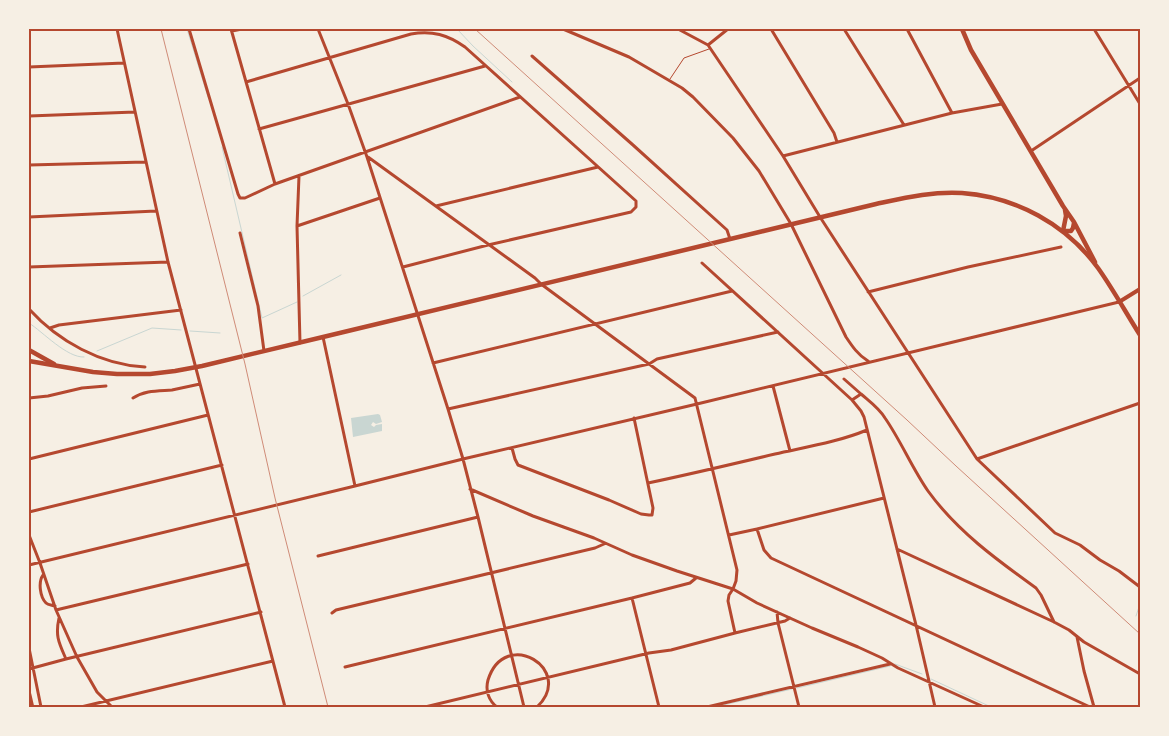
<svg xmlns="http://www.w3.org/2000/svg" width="1169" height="736" font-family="'IBM Plex Serif',serif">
<rect width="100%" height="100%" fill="#f6efe4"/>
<path fill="#c9d6d2" d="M 378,414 L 380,415 L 382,422 L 376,424 L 373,422 L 371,425 L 374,427 L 376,425 L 382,424 L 382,431 L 353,437 L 351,418 Z"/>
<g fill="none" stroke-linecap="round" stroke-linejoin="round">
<path stroke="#c9d6d2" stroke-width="1" d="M 187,29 L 208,97
M 457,29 L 473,46 L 512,82
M 222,147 L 262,318 L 297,302
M 303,296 L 341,275
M 29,323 C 43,332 67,358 84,357
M 190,331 L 220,333
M 97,351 L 152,328 L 181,330
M 1136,616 L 1140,604
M 895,664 L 922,674
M 931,679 L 991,707
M 797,688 L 890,666
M 715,707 L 792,689"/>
<path stroke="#b5482f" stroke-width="1" d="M 670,79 L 684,58 L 709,49"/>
<path stroke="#b5482f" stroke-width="3" d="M 117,29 L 168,262 L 285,707
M 189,29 L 238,194 L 240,198 L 245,198 L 275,184 L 520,97
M 231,29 L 275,184
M 318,29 L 348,104 L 367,157 L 448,409 L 463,459 L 478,517 L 524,707
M 563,29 L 629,57 L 682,88 L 693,97 L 733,138 L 759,171 L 791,224 L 846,337 C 852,346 858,355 868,361
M 678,29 L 708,45 L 783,156 L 820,217 L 977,459 L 1055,533 L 1080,545 L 1100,560 L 1119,571 L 1140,587
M 771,29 L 834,133 L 837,142
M 844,29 L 904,125
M 907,29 L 952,113
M 1094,29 L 1140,104
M 232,31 L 242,29
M 708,45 L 728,29
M 532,56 L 633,145 L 727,230 L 730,239
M 29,67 L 124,63
M 246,82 L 411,34 C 432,30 448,35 465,47 L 636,201 L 636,207 L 631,212 L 488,245 L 403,267
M 29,116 L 135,112
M 259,129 L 485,66
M 1031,151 L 1140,78
M 783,156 L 952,113 L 1002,104
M 368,157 L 535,278 L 541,284 L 695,398 L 737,570 L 736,581 L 733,589 L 729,595 L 728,601 L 735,633
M 29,165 L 145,162
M 299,176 L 297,226 L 300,343
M 436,206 L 598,167
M 29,217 L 156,211
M 297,226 L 380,198
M 240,233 L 258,306 L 264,351
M 702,263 L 852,400 L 861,411 L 864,417 L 916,625 L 935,707
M 29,267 L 168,262
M 868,292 L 968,267 L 1061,247
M 29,309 C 58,341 101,365 145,367
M 50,328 L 59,325 L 181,310
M 323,337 L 355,486
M 433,363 L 732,291
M 844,379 L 861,394
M 773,386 L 790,451
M 29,398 L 48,396 L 82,388 L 106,386
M 133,398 C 145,390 158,391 172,390 C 181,388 191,386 200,384
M 852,400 L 861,394 C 869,401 879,408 885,418 C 901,441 912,468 928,491 C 957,531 997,560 1036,588 L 1041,595 L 1054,622
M 448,409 L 649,364 L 657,359 L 778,332
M 512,448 L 515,459 L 518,465 L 609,500 L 641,514 L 649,515 L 652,515 L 653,508 L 634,418
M 29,459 L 208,415
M 977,459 L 1140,403
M 648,483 C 691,474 733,464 775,454 C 806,447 838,442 867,430
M 470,489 L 533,516 L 594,538 L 632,555 L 677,571 L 733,589 L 757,603 L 812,628 L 858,647 L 882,658 L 898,668 L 984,707
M 29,512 L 222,465
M 757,529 L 764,550 L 771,558 L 1090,707
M 29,535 L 40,563 L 56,610 L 77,657 L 97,692 L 112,707
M 729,535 L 757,529 L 884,498
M 897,549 L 1054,622 L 1069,630 L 1084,642 L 1140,674
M 318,556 L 478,517
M 29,565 L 355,486 L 463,459 L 697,404 L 1119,302
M 43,575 C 38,582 40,597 46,603 C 48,605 52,605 55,606
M 632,598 L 659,707
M 56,610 L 248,564
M 777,612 L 778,623 L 799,707
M 332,613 L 336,610 L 595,548 L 604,544
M 59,618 C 55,636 59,643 66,659
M 1077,637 L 1084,671 L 1094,707
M 29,648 L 41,707
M 345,667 L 632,598 L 690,583 L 696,578
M 29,669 L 66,659 L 261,612
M 81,707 L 273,661
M 425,707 L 649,653 L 671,650 L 735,633 L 785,621 L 790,618
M 497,707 C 489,701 485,691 488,680 C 505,626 576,670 537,707
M 707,707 L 890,664"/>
<path stroke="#b5482f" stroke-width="4" d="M 1119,302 L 1140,289"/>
<path stroke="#b5482f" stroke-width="4.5" d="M 962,29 L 971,50 L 1063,206 L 1074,222 L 1095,262
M 1065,210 L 1066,216 L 1063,231 L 1071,231 L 1073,228 L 1074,223
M 29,350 L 54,364"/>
<path stroke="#b5482f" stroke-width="4.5" d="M 29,361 L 93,372 L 117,374 L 150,374 L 175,371 L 202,366 L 323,337 L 876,204 C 904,198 933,191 962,193 C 1016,197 1066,224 1098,268 C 1113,289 1126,313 1140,335
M 29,694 L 32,707"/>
<path stroke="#cf8b77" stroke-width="1" d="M 161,29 L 245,364 L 275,498 L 328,707
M 475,29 L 907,420 L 956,466 L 1140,634"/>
</g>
<rect width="1169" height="736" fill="none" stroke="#f6efe4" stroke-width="60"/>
<rect x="30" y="30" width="1109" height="676" fill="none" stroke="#b5482f" stroke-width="2"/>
</svg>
